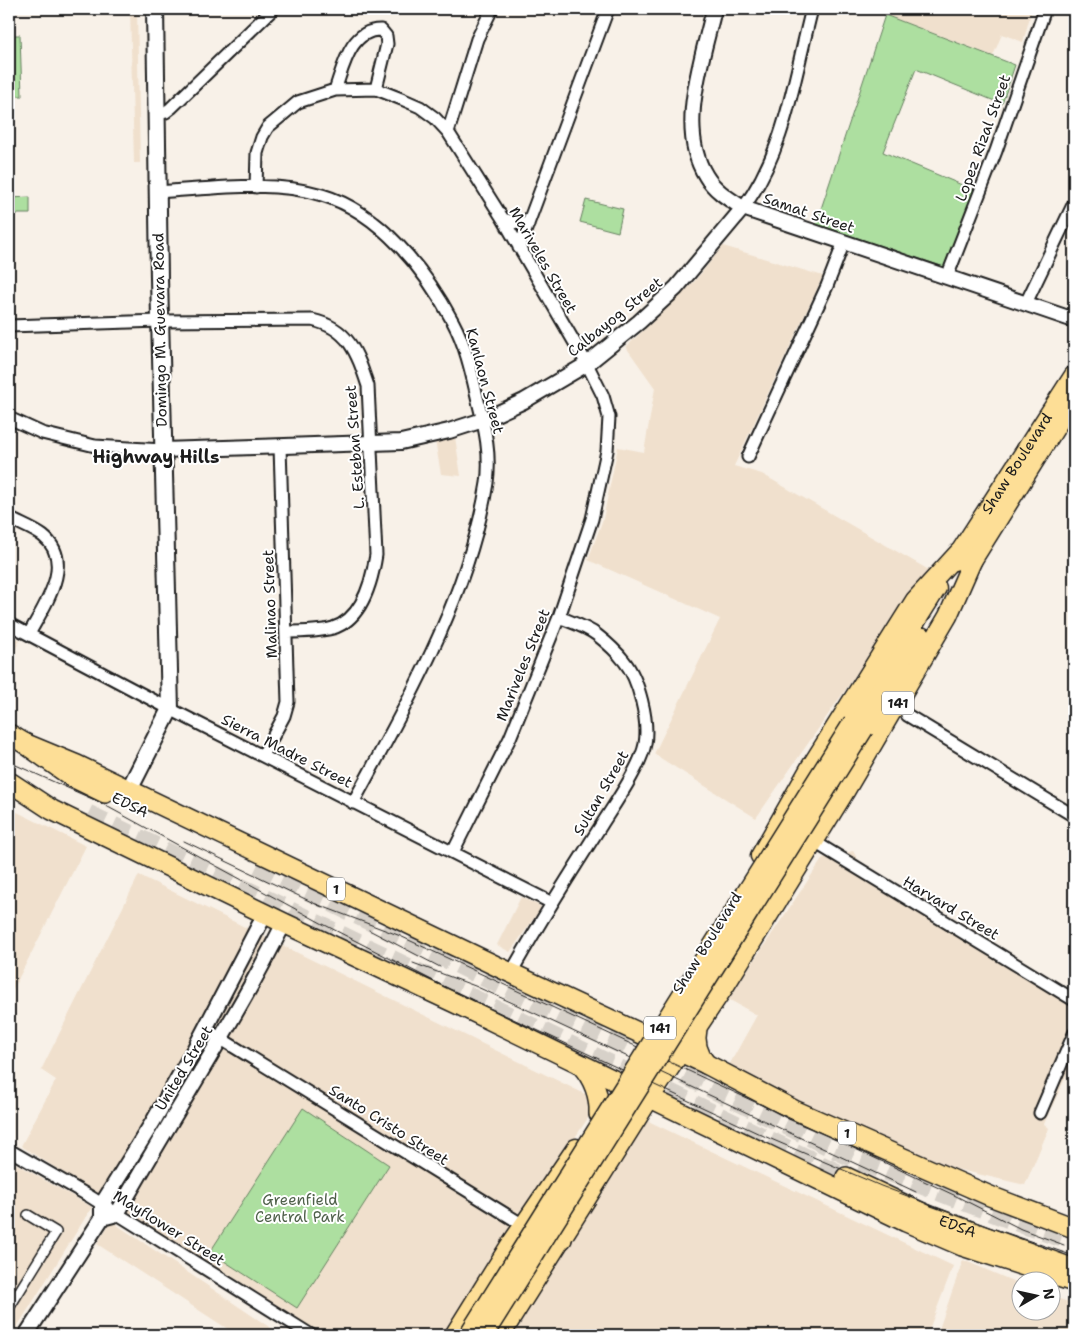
<svg xmlns="http://www.w3.org/2000/svg" width="1083" height="1344" font-family="'Shantell Sans',sans-serif">
<rect width="100%" height="100%" fill="#f8f1e8"/>
<filter id="ink" filterUnits="userSpaceOnUse"><feTurbulence type="fractalNoise" baseFrequency=".02" numOctaves="2"/><feDisplacementMap in="SourceGraphic" scale="10" xChannelSelector="R" yChannelSelector="G"/><feConvolveMatrix kernelMatrix="1 2 1 2 8 2 1 2 1" color-interpolation-filters="sRGB"/></filter>
<g filter="url(#ink)">
<path fill="#f0e0cd" d="M 130,9 L 137,9 L 140,163 L 134,163 Z
M 887,9 L 1032,9 L 1023,42 L 1002,34 L 993,56 L 885,15 Z
M 723,246 L 823,276 L 734,466 L 762,474 L 929,570 L 756,818 L 654,754 L 720,619 L 588,560 L 603,519 L 618,447 L 644,452 L 655,388 L 626,347 L 694,282 Z
M 455,437 L 461,476 L 441,474 L 435,440 Z
M 9,634 L 20,640 L 9,662 Z
M 9,808 L 86,846 L 9,997 Z
M 853,851 L 869,880 L 1074,1007 L 1074,1059 L 1044,1124 L 1049,1128 L 1025,1185 L 930,1163 L 767,1088 L 728,1067 L 757,1015 L 728,999 L 823,858 Z
M 139,875 L 597,1100 L 596,1106 L 518,1223 L 447,1335 L 320,1335 L 21,1146 L 56,1080 L 41,1070 Z
M 521,897 L 542,907 L 510,952 L 497,945 Z
M 646,1120 L 953,1266 L 927,1335 L 512,1335 L 544,1279 Z
M 9,1160 L 92,1207 L 12,1335 L 9,1335 Z
M 111,1221 L 281,1335 L 237,1335 L 97,1244 Z
M 963,1260 L 1020,1284 L 1020,1312 L 1050,1312 L 1051,1296 L 1074,1304 L 1074,1335 L 937,1335 Z"/>
<path fill="#addfa0" stroke="#647e5e" d="M 885,15 L 1015,65 L 1002,104 L 916,69 L 883,152 L 974,190 L 944,267 L 816,224 Z
M 9,35 L 20,35 L 22,96 L 9,96 Z
M 30,197 L 30,214 L 9,214 L 9,198 Z
M 586,200 L 623,209 L 618,232 L 580,222 Z
M 303,1108 L 389,1165 L 297,1308 L 210,1252 Z"/>
<g fill="none" stroke-linecap="round" stroke-linejoin="round">
<path stroke="#d7d1c9" stroke-width="19" stroke-dasharray="19 9" stroke-linecap="butt" d="M 88,814 L 846,1177
M 257,866 L 855,1159 L 1022,1224 L 1074,1242"/>
<g stroke="#1c1c1c" stroke-width="12">
<path id="pedestrian" d="M 9,1308 L 56,1232 L 28,1215"/>
</g>
<g stroke="#1c1c1c" stroke-width="15">
<path id="minor" d="M 335,90 C 343,68 350,29 381,30 L 386,36 L 387,44 L 376,89
M 155,114 L 166,112 L 171,108 L 273,9
M 448,132 L 477,39 L 492,9
M 256,187 L 257,153 L 262,137 L 268,127 L 298,102 L 335,90 L 376,89 L 404,100 L 420,107 L 435,118 L 448,132 L 503,219 L 587,364 L 603,396 L 609,417 L 607,451 L 592,519 L 559,617 L 510,738 L 453,852
M 157,192 C 211,189 270,179 322,195 C 380,212 426,271 453,322 C 466,346 472,375 478,401 C 485,428 491,455 487,483 C 469,596 407,703 353,803
M 743,208 C 786,150 794,77 812,9
M 503,219 L 528,225
M 519,248 L 608,9
M 947,277 L 996,151 L 1045,9
M 1026,303 L 1074,203
M 9,326 L 160,321 L 312,320 C 349,328 357,353 368,386 L 376,555 C 372,581 362,619 333,628 C 318,632 301,632 286,632
M 9,418 L 42,433 L 95,446 L 163,450
M 748,457 L 827,286 L 844,242
M 9,518 C 20,524 34,529 43,536 C 76,562 44,606 29,634
M 9,624 L 170,709 L 552,903
M 907,715 L 1074,816
M 263,755 L 284,716 L 288,702 L 280,447
M 813,841 L 1074,1000
M 511,973 C 539,922 571,873 602,824 C 614,805 641,766 645,744 C 649,721 639,679 624,661 C 617,652 606,642 597,635 C 587,627 571,622 559,617
M 205,1029 L 528,1228
M 1040,1113 L 1074,1034
M 9,1150 L 89,1196 L 311,1335"/>
</g>
<g stroke="#1c1c1c" stroke-width="18">
<path id="tertiary" d="M 714,9 C 703,58 676,129 706,176 C 714,190 729,199 743,208 L 1074,320
M 163,450 L 401,442 L 449,431 L 483,420 L 524,401 L 587,364 L 639,322 L 676,288 L 743,208
M 102,1218 L 117,1214 C 172,1116 234,1023 284,923
M 26,1335 L 102,1218 L 102,1204 L 154,1120 L 195,1048 L 265,914"/>
</g>
<g stroke="#1c1c1c" stroke-width="20">
<path id="secondary" d="M 129,790 L 170,709 L 159,278 L 155,9"/>
</g>
<g stroke="#1c1c1c" stroke-width="21">
<g id="primary">
<path id="s1" d="M 954,561 L 1074,375"/>
<path d="M 967,569 L 1074,398"/>
<path d="M 853,722 L 937,588"/>
<path d="M 864,729 L 923,637"/>
<path d="M 760,856 L 811,766 L 915,600 L 959,552"/>
<path d="M 454,1335 L 510,1245 L 576,1148"/>
<path d="M 501,1335 L 650,1098 L 725,986 L 846,790 L 948,616 L 973,559"/>
</g>
</g>
<g stroke="#1c1c1c" stroke-width="22">
<g id="trunk">
<path d="M 9,734 L 24,743 L 72,777 L 105,793"/>
<path d="M 24,743 L 77,765 L 511,973 L 706,1064 L 794,1110 L 990,1196 L 1074,1228"/>
<path d="M 11,783 L 52,810 L 284,923 L 457,1004 L 906,1222 L 962,1246 L 1074,1282"/>
<path d="M 697,1029 C 694,1042 697,1053 706,1064"/>
<path d="M 581,1065 C 593,1078 600,1096 599,1114"/>
<path id="s2" d="M 846,1177 L 929,1216 L 1074,1269"/>
<path d="M 562,1239 L 562,1219 L 567,1206"/>
</g>
</g>
<use href="#pedestrian" stroke="#fff" stroke-width="9"/>
<use href="#minor" stroke="#fff" stroke-width="11"/>
<use href="#tertiary" stroke="#fff" stroke-width="14"/>
<use href="#secondary" stroke="#fff" stroke-width="16"/>
<use href="#primary" stroke="#fdde96" stroke-width="18"/>
<use href="#trunk" stroke="#fdde96" stroke-width="19"/>
<path stroke="#1c1c1c" stroke-width="1" d="M 9,762 L 97,801 L 323,924 L 451,990 L 764,1136 L 881,1186 L 989,1227 L 1074,1256
M 184,841 L 322,907
M 316,904 L 398,935 L 956,1196 L 1021,1229 L 1064,1245
M 369,930 L 440,967
M 413,963 L 475,986 L 515,1004 L 916,1192"/>
<g stroke="#1c1c1c" stroke-width="21" stroke-linecap="butt">
<path id="primary-bridge" d="M 468,1335 L 853,722
M 484,1335 L 864,729"/>
</g>
<use href="#primary-bridge" stroke="#fdde96" stroke-width="18"/>
</g>
</g>
<g text-anchor="middle" stroke-width="4" stroke-linejoin="round" paint-order="stroke">
<g fill="#fff" stroke="#606060" stroke-width="1">
<rect x="882" y="691.5" width="32" height="23" rx="4"/>
<rect x="327" y="877.5" width="18" height="23" rx="4"/>
<rect x="644" y="1016.5" width="32" height="23" rx="4"/>
<rect x="838" y="1121.5" width="18" height="23" rx="4"/>
</g>
<g font-size="14" font-weight="bold" fill="#1c1c1c">
<text x="898" y="708">141</text>
<text x="336" y="894">1</text>
<text x="660" y="1033">141</text>
<text x="847" y="1138">1</text>
</g>
<g font-size="15" fill="#1c1c1c" stroke="#fff">
<text transform="translate(983 138) rotate(-70)" y="5">Lopez Rizal Street</text>
<text transform="translate(809 213) rotate(19)" y="5">Samat Street</text>
<text transform="translate(543 260) rotate(60)" y="5">Mariveles Street</text>
<text transform="translate(615 317) rotate(-39)" y="5">Calbayog Street</text>
<text transform="translate(160 330) rotate(-91)" y="5">Domingo M. Guevara Road</text>
<text transform="translate(485 381) rotate(75)" y="5">Kanlaon Street</text>
<text transform="translate(355 447) rotate(-94)" y="5">L. Esteban Street</text>
<text dy="5" stroke="none"><textPath href="#s1" startOffset="116">Shaw Boulevard</textPath></text>
<text transform="translate(270 604) rotate(-92)" y="5">Malinao Street</text>
<text transform="translate(523 665) rotate(-68)" y="5">Mariveles Street</text>
<text transform="translate(287 751) rotate(27)" y="5">Sierra Madre Street</text>
<text transform="translate(601 793) rotate(-60)" y="5">Sultan Street</text>
<text transform="translate(130 805) rotate(26)" y="5">EDSA</text>
<text transform="translate(951 908) rotate(31)" y="5">Harvard Street</text>
<text transform="translate(707 943) rotate(-58)" y="5">Shaw Boulevard</text>
<text transform="translate(184 1068) rotate(-59)" y="5">United Street</text>
<text transform="translate(389 1125) rotate(32)" y="5">Santo Cristo Street</text>
<text dy="5" stroke="none"><textPath href="#s2" startOffset="122">EDSA</textPath></text>
<text transform="translate(169 1228) rotate(32)" y="5">Mayflower Street</text>
</g>
<g font-size="15" fill="#4f604a" stroke="#fff">
<text x="300" y="1205">Greenfield<tspan x="300" dy="17">Central Park</tspan></text>
</g>
<g font-size="18" font-weight="bold" fill="#1c1c1c" stroke="#fff">
<text x="156" y="463">Highway Hills</text>
</g>
</g>
<rect width="1083" height="1344" fill="none" stroke="#fff" stroke-width="30"/>
<rect x="15" y="15" width="1053" height="1314" fill="none" stroke="#1c1c1c" stroke-width="2" filter="url(#ink)"/>
<g transform="translate(1036 1296) rotate(81)"><circle r="24" fill="#ffffff" stroke="#a4a4a4"/>
<path d="M0-4L9 19L0 12L-9 19Z" fill="#1c1c1c"/>
<text y="-8" font-size="14" font-weight="bold" text-anchor="middle" fill="#1c1c1c">N</text>
</g>
</svg>
